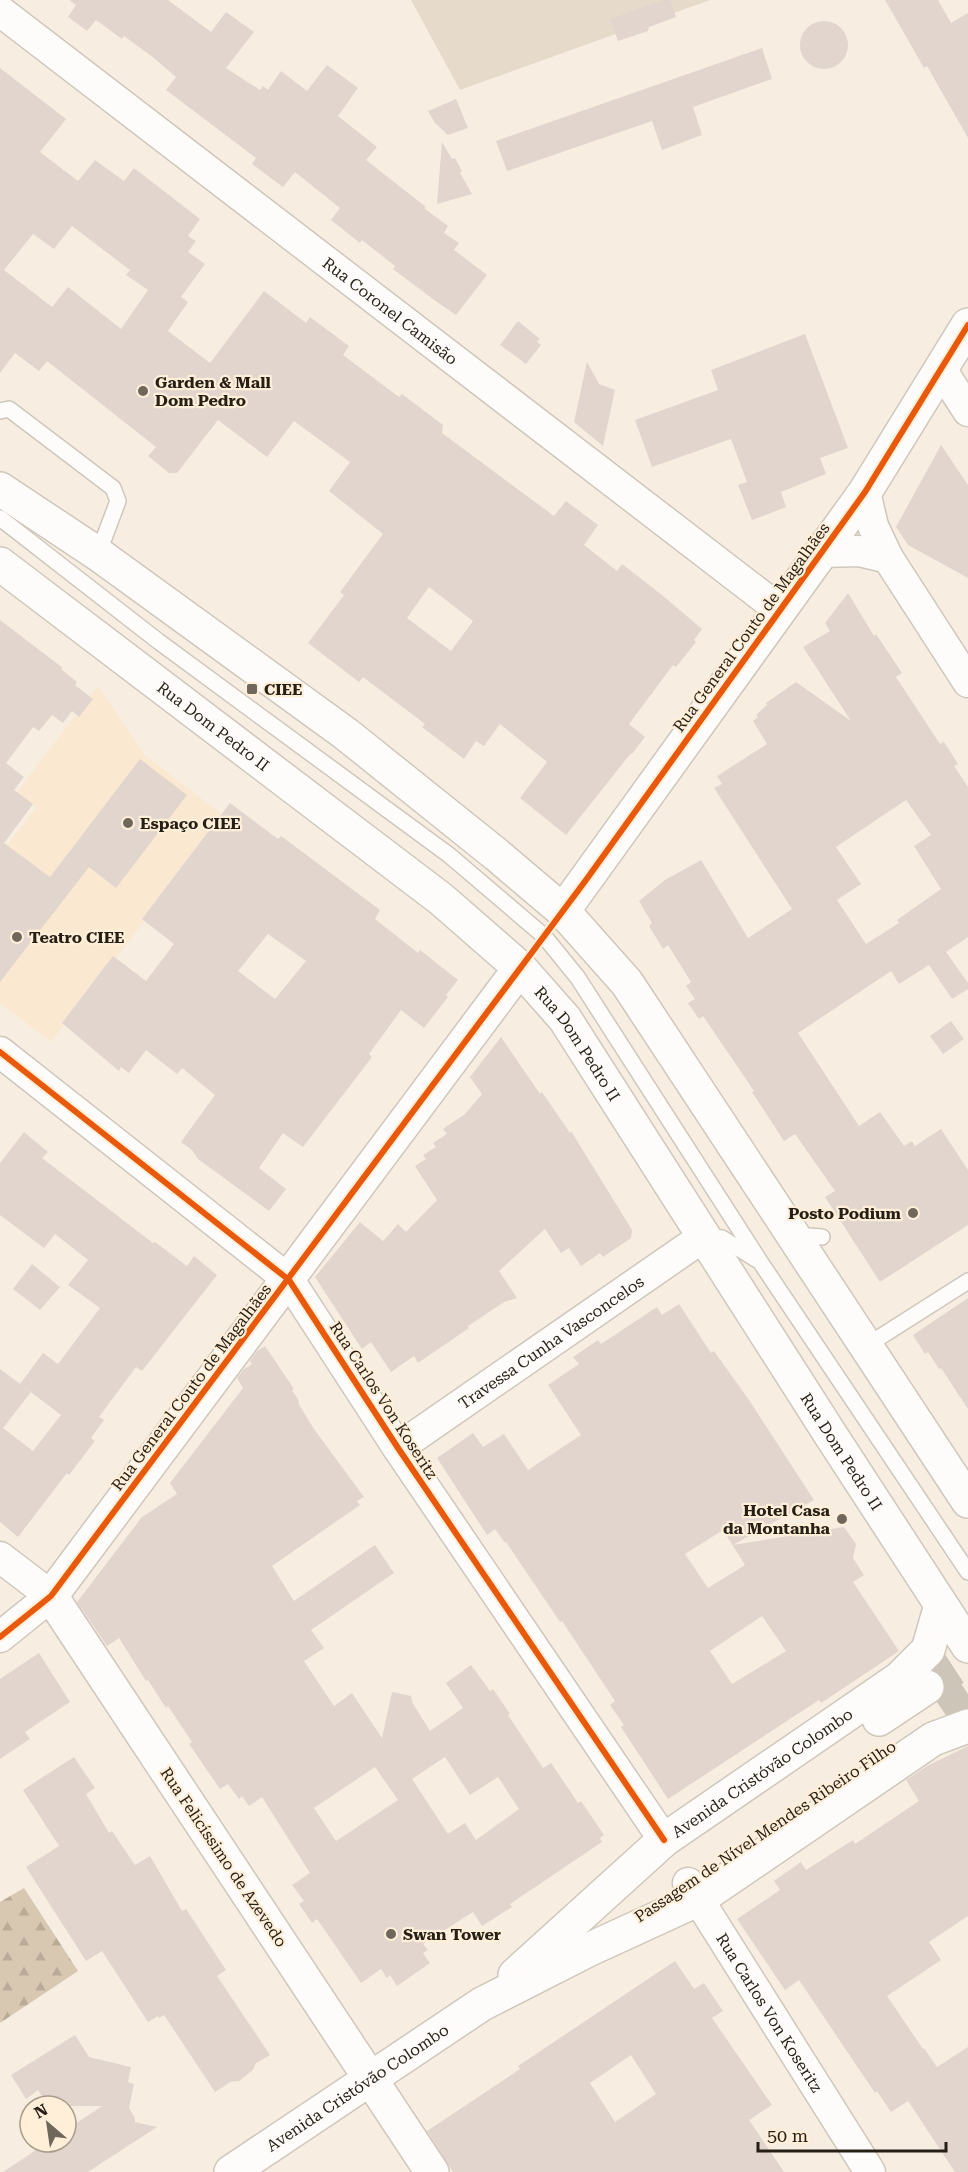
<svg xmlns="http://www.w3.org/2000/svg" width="968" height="2172" font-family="'Roboto Serif',serif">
<defs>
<pattern id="forest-firs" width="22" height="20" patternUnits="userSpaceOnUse" patternTransform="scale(1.5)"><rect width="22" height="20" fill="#d8c8b2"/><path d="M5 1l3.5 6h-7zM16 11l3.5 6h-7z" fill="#b9ab98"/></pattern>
</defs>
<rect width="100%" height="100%" fill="#f7eee1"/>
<path fill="#fae9d0" d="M 98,686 L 145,755 L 225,817 L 51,1042 L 0,1003 L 0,855 L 36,808 L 17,792 Z"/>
<path fill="#e6dbcb" d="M 411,0 L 710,0 L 460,90 Z"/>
<path fill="url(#forest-firs)" d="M 24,1888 L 78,1971 L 0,2023 L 0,1902 Z"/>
<path fill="#e1d5ce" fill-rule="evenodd" d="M 69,0 L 168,0 L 211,32 L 226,12 L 254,32 L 226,68 L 260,90 L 263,86 L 268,90 L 281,71 L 307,91 L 327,65 L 358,88 L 338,116 L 377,147 L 366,160 L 426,207 L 424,208 L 448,226 L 444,233 L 459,243 L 454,250 L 487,275 L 456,315 L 437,302 L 393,269 L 395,266 L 362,240 L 360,243 L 331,220 L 340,208 L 295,172 L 283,187 L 252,164 L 256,158 L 166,90 L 176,77 L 154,58 L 124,36 L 122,39 L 96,20 L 87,31 L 68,17 L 76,5 Z
M 663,0 L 670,0 L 676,17 L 649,27 L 648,31 L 618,41 L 610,19 Z
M 885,0 L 938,0 L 951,23 L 968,13 L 968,138 L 927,66 L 924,68 Z
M800 45a24 24 0 1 1 48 0a24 24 0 1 1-48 0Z
M 762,48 L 772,79 L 693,107 L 702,135 L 662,150 L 652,121 L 507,171 L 496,141 Z
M 0,68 L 66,119 L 40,152 L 78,181 L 95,160 L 124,181 L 134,168 L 200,219 L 188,236 L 196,241 L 188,252 L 205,264 L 181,297 L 188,302 L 168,331 L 210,363 L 264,291 L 306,323 L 310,317 L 349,346 L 343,355 L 399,397 L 402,394 L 443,425 L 442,433 L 554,516 L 566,501 L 598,525 L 584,545 L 617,571 L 622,564 L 662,595 L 702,629 L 694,640 L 696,642 L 676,667 L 673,665 L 629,724 L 645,737 L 632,754 L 631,753 L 566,835 L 520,798 L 547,762 L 500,724 L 484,746 L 476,741 L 464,759 L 422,727 L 425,724 L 363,677 L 359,682 L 308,643 L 344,595 L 340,592 L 383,534 L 329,491 L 350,462 L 294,421 L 267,457 L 218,420 L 177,473 L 169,473 L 148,456 L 156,447 L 47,361 L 39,371 L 15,353 L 0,373 ZM 72,226 L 130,270 L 126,275 L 148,290 L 121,329 L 68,287 L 52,307 L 4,270 L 33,234 L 54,249 ZM 429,587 L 473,621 L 451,651 L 407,618 Z
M 456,99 L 468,128 L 448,135 L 435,123 L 428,111 Z
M 442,142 L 452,159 L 455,158 L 462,171 L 460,173 L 472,194 L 437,204 Z
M 518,321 L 540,339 L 537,342 L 541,345 L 526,364 L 500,345 Z
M 805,334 L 848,448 L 820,458 L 826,474 L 781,492 L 786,507 L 752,520 L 738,485 L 747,482 L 731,439 L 652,467 L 635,420 L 718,390 L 711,370 Z
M 587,362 L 599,384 L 615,390 L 603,446 L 574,422 Z
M 941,445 L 968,485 L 968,578 L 908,545 L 896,527 Z
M 848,593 L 874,636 L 876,634 L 902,673 L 896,677 L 940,744 L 944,742 L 958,764 L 954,766 L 968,787 L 968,937 L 946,952 L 968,983 L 968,989 L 952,999 L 929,965 L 899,984 L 891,971 L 798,1033 L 859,1126 L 880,1112 L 904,1146 L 912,1141 L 915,1146 L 941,1129 L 968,1170 L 968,1225 L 880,1282 L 825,1197 L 835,1191 L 795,1134 L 784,1141 L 752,1092 L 754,1091 L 703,1016 L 699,1019 L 688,1003 L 695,999 L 686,986 L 691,982 L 668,945 L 663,949 L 649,926 L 652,923 L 639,901 L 665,880 L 701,860 L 748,938 L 792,909 L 714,788 L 722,784 L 717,776 L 767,744 L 753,721 L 758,717 L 756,715 L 767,705 L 766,703 L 796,682 L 851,721 L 803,647 L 830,631 L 825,623 ZM 906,800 L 931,835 L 914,846 L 941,889 L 897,920 L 899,923 L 866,944 L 837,900 L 861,884 L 836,847 Z
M 0,620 L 63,668 L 61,669 L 77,682 L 75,685 L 93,699 L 79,717 L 72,711 L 63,723 L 52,715 L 39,731 L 33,727 L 6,763 L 24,777 L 14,790 L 33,804 L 4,843 L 50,877 L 140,759 L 187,795 L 116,888 L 89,867 L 0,982 Z
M 230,803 L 278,839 L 281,836 L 380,910 L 375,919 L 418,953 L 420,950 L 458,980 L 446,995 L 448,997 L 424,1028 L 401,1010 L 369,1054 L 372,1057 L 303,1147 L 283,1133 L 259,1168 L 286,1189 L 269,1211 L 198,1159 L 192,1150 L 181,1142 L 215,1095 L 182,1068 L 177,1074 L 146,1050 L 129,1073 L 121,1067 L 119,1071 L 62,1023 L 113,956 L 146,981 L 174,944 L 142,919 ZM 268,934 L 306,961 L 275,999 L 238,971 Z
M 951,1021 L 964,1039 L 943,1054 L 930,1036 Z
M 501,1037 L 540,1094 L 542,1092 L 570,1133 L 571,1131 L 632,1230 L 631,1238 L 603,1257 L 600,1253 L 581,1266 L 569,1248 L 561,1253 L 545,1229 L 499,1271 L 517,1298 L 504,1302 L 468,1326 L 469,1328 L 418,1363 L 414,1356 L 391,1372 L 371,1342 L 362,1349 L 315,1277 L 360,1222 L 383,1241 L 398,1224 L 406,1232 L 437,1200 L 415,1166 L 426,1159 L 423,1155 L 436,1147 L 433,1143 L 447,1134 L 443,1129 L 465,1114 L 482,1094 L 470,1077 Z
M 24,1132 L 48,1152 L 42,1158 L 153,1243 L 155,1242 L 187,1266 L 194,1256 L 217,1275 L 142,1371 L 136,1367 L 99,1417 L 104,1420 L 91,1438 L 95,1441 L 69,1475 L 67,1473 L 18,1537 L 0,1522 L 0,1369 L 31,1392 L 3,1428 L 33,1451 L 61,1415 L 20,1384 L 43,1353 L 58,1364 L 100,1308 L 68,1285 L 88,1260 L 55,1234 L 44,1248 L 0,1215 L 0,1163 Z
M 32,1264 L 60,1287 L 40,1310 L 13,1289 Z
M 968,1298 L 968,1409 L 941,1368 L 939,1369 L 928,1352 L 925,1354 L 913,1335 Z
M 679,1304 L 711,1353 L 714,1351 L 749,1400 L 814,1500 L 733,1545 L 844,1527 L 856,1544 L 853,1558 L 864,1575 L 853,1582 L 899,1651 L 821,1703 L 819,1700 L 668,1799 L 621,1727 L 624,1725 L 610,1705 L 615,1701 L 562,1621 L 560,1622 L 506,1542 L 505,1543 L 495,1529 L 487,1535 L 437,1458 L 473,1433 L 483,1447 L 504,1434 L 528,1470 L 581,1435 L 548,1385 L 579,1364 L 573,1357 L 598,1340 L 601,1344 L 657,1307 L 662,1315 ZM 723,1530 L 745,1565 L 708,1588 L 685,1554 ZM 762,1616 L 786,1651 L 732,1684 L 710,1651 Z
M 265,1346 L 294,1389 L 292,1390 L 299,1401 L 298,1403 L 314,1429 L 364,1497 L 357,1501 L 360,1505 L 272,1566 L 294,1601 L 375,1545 L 394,1573 L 311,1630 L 324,1648 L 304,1661 L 334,1706 L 352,1693 L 382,1738 L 392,1692 L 411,1696 L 412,1702 L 430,1731 L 463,1708 L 446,1683 L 471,1665 L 490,1691 L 493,1689 L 510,1714 L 508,1715 L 543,1768 L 551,1763 L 578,1803 L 581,1801 L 604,1835 L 600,1838 L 602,1842 L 510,1904 L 512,1907 L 482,1926 L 473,1912 L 423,1944 L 428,1950 L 423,1953 L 430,1963 L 397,1986 L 390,1975 L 387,1978 L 381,1969 L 361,1983 L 317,1919 L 312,1923 L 299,1904 L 304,1901 L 292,1885 L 310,1873 L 262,1797 L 249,1806 L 242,1796 L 239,1799 L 228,1784 L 220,1789 L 189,1744 L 192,1742 L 168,1706 L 166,1708 L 148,1680 L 146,1681 L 119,1638 L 107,1646 L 77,1602 L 142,1517 L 177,1494 L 170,1483 L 243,1388 L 237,1378 L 243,1370 L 252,1364 L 250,1361 L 256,1352 ZM 445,1757 L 470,1795 L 498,1777 L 519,1809 L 476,1840 L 465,1823 L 448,1834 L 412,1779 ZM 375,1767 L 398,1800 L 336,1841 L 314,1808 Z
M 39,1653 L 70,1702 L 25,1732 L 30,1739 L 0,1759 L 0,1679 Z
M 968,1746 L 968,1916 L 929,1942 L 941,1960 L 887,1996 L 923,2049 L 924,2048 L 937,2067 L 968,2047 L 968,2172 L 955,2172 L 908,2101 L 891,2112 L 877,2091 L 875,2093 L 799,1980 L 785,1990 L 737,1919 L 780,1890 L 774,1881 L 801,1862 L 806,1870 L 853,1840 L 855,1844 L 919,1801 L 906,1780 L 927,1766 Z
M 74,1757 L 95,1788 L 86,1794 L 109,1833 L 112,1831 L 135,1865 L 150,1856 L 182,1911 L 186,1909 L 226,1970 L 217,1976 L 270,2055 L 256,2063 L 253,2070 L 239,2081 L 230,2082 L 215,2092 L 164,2015 L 159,2018 L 158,2016 L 148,2022 L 102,1951 L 86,1961 L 26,1867 L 59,1846 L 23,1790 Z
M 675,1961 L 694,1989 L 704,1983 L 723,2011 L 712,2018 L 772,2105 L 749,2120 L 784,2172 L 453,2172 L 427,2131 L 520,2069 L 518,2066 ZM 631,2055 L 656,2094 L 615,2122 L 590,2083 Z
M 75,2035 L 89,2057 L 131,2067 L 128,2082 L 134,2084 L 129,2108 L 135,2118 L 135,2122 L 157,2127 L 88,2172 L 3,2172 L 48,2142 L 66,2142 L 66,2130 L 102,2106 L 48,2106 L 38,2090 L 26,2099 L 11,2075 Z"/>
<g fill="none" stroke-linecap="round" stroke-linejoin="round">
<path stroke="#cdc5b8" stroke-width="33" stroke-dasharray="33 16" stroke-linecap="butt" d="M 927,1687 L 968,1660
M 943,1711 L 968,1694"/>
<g stroke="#cfc7bc" stroke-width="18">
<path id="lane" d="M 0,411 L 9,409 L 113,488 L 118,501 L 98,554
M 0,518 L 158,641 L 449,855 L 544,936 L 578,978 L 761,1263 L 968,1572
M 795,1235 L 822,1237
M 706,1237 L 722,1238 L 757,1260
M 866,1346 L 968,1281"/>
</g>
<g stroke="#cfc7bc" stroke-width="33">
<g id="street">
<path id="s1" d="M 0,11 L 780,610"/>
<path d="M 941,369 L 968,411"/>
<path d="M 865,492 L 873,526 L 888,558 L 968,682"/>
<path d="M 822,552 L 859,551 L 888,558"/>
<path d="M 0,1052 L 289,1280 L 398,1448 L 664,1840"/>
<path id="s2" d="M 398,1448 L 703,1237"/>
<path d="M 0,1557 L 51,1596 L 0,1637"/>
<path id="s3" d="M 688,1883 L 870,2172"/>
</g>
</g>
<g stroke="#cfc7bc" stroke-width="36">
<g id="secondary">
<path d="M 563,911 L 865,492 L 968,325"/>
<path d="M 879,1719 L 927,1687"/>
<path id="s4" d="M 515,1975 L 664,1840 L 900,1678 L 928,1650 L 941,1605"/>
<path id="s5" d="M 231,2172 L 482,2004 L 588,1950 L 699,1899 L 933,1739 L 968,1726"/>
<path d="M 432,2172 L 51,1596 L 520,968"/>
</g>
</g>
<g stroke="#cfc7bc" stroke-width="36">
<g id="primary">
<path d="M 0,489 L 98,554 L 346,734 L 497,855 L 563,911 L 627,983 L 968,1501"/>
<path id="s6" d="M 0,564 L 441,899 L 520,968 L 565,1019 L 832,1437 L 968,1646"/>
</g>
</g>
<use href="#lane" stroke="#fefcfa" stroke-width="15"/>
<use href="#street" stroke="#fefcfa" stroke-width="30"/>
<use href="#secondary" stroke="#fefcfa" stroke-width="33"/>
<use href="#primary" stroke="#fefcfa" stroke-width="33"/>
<g stroke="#ffefd9" stroke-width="10">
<path id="cycleway" d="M 0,1052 L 289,1280 L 398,1448 L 664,1840
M 0,1637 L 51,1596 L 586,880 L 865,492 L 968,325"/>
</g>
<use href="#cycleway" stroke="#e8590c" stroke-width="6"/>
</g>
<g fill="#6f675c" stroke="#ffefd9" stroke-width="2">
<circle cx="143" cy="391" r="6"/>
<rect x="246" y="683" width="12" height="12" rx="3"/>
<circle cx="128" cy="823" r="6"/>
<circle cx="17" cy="937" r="6"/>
<circle cx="913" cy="1213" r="6"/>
<circle cx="842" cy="1519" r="6"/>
<circle cx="391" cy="1934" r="6"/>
</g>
<g text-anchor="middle" stroke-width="4.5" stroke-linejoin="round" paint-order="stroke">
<g font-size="16" fill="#261f15" stroke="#ffefd9">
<text dy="6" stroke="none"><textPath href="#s1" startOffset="492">Rua Coronel Camisão</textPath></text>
<text transform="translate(751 627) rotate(-54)" y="6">Rua General Couto de Magalhães</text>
<text dy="6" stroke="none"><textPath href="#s6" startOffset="268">Rua Dom Pedro II</textPath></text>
<text dy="6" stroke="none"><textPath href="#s6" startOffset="754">Rua Dom Pedro II</textPath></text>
<text dy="6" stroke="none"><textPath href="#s2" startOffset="186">Travessa Cunha Vasconcelos</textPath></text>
<text transform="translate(191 1387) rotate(-53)" y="6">Rua General Couto de Magalhães</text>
<text transform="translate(384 1400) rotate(57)" y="6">Rua Carlos Von Koseritz</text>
<text dy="6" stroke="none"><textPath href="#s6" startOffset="1240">Rua Dom Pedro II</textPath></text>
<text dy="6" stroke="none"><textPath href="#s4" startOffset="320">Avenida Cristóvão Colombo</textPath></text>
<text transform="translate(765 1831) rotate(-34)" y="6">Passagem de Nível Mendes Ribeiro Filho</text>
<text transform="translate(224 1857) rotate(56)" y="6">Rua Felicíssimo de Azevedo</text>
<text dy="6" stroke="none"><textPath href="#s3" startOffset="153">Rua Carlos Von Koseritz</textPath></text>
<text dy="6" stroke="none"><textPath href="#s5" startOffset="152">Avenida Cristóvão Colombo</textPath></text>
</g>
<g font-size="16" font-weight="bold" fill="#261f15" stroke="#ffefd9" text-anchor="start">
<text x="155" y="388">Garden &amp; Mall<tspan x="155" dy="18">Dom Pedro</tspan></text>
<text x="264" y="695">CIEE</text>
<text x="140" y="829">Espaço CIEE</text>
<text x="29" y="943">Teatro CIEE</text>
<text x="901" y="1219" text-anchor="end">Posto Podium</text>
<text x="830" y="1516" text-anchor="end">Hotel Casa<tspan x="830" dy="18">da Montanha</tspan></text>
<text x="403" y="1940">Swan Tower</text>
</g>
</g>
<g transform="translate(48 2124) rotate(331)"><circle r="28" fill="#ffefd9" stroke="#a89c8b" stroke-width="1.5"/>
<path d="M0-4.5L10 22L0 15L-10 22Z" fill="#6f675c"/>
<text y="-9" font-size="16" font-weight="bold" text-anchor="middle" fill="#261f15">N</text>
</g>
<path d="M758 2142v9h188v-9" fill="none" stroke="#261f15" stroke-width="3"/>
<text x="767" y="2142" font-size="18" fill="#261f15" stroke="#ffefd9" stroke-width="4.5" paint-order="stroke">50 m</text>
</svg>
